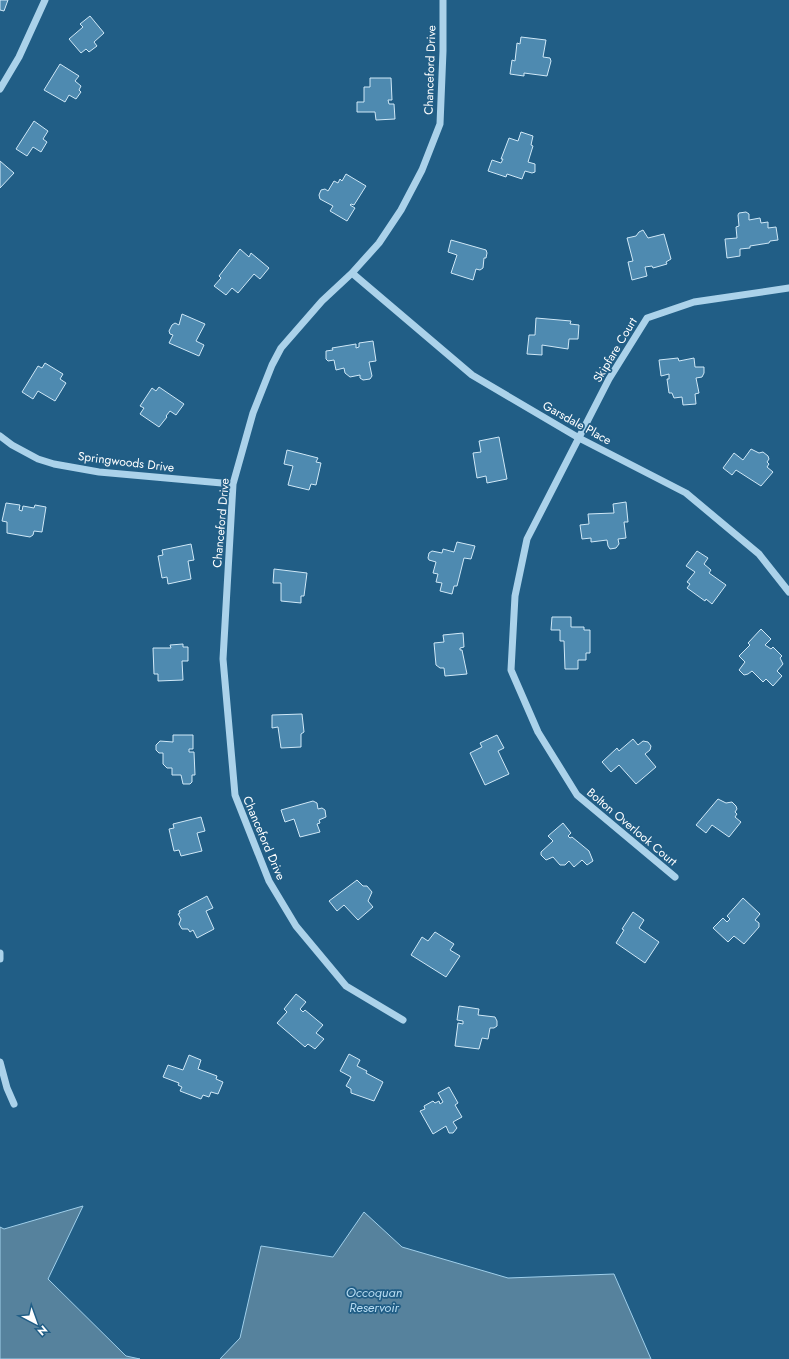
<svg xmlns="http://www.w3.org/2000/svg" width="789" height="1359" font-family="Jost,sans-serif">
<rect width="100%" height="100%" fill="#215e86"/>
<path fill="#56829d" stroke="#9fcfeb" d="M 83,1206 L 48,1279 L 126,1356 L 140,1359 L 0,1359 L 0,1227 L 4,1229 Z
M 364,1212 L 402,1247 L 508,1278 L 614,1274 L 651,1359 L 220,1359 L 240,1338 L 261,1246 L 333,1257 Z"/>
<path fill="#4e8ab0" stroke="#cfe8f7" d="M 0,0 L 8,0 L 4,11 L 0,10 Z
M 90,16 L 104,33 L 94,42 L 97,46 L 89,52 L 86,49 L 81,53 L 69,39 L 83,27 L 80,24 Z
M 521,37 L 546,40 L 543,57 L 550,58 L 551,61 L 547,76 L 524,73 L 524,76 L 510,74 L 512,60 L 515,61 L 517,43 L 520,44 Z
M 60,64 L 79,76 L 75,81 L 81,86 L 79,90 L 81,92 L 76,99 L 69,95 L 65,102 L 44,90 Z
M 370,78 L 391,78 L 392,100 L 388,100 L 389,104 L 394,104 L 395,119 L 376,120 L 375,112 L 357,112 L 357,102 L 364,102 L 364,87 L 370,87 Z
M 34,121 L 48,131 L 43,139 L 47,142 L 41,152 L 33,147 L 27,156 L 16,149 Z
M 521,132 L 533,136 L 531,145 L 533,146 L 528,162 L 535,164 L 535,172 L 532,173 L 525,171 L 522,179 L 507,174 L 506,177 L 488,171 L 492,160 L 501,163 L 503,159 L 501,159 L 509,138 L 518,141 Z
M 0,161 L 14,173 L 0,188 Z
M 346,174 L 366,186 L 354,205 L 351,204 L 350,205 L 355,208 L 347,221 L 330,211 L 333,206 L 320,199 L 319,195 L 321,190 L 325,189 L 328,191 L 334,181 L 338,183 L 340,179 L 342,181 Z
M 746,212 L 749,214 L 749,220 L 760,218 L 761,223 L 768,222 L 768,228 L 776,227 L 778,240 L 770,241 L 769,243 L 750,246 L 750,248 L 740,249 L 740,256 L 727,258 L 725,239 L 737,238 L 736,227 L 739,226 L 738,215 L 739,213 Z
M 643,230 L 648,238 L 664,234 L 671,259 L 666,262 L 667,264 L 653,268 L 652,266 L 645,267 L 647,276 L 632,280 L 628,262 L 633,261 L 627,238 L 636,236 L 639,232 Z
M 451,240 L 486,250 L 487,253 L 486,258 L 484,258 L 483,268 L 480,270 L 476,269 L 473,280 L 451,273 L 457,255 L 448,252 Z
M 240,249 L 249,257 L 251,253 L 269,268 L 260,279 L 254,274 L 238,293 L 232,288 L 226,295 L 214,286 L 221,278 L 219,276 Z
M 182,314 L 205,324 L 196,341 L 204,345 L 199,356 L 169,343 L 173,335 L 170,334 L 169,331 L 172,325 L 175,323 L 179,325 Z
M 536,318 L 571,321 L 570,324 L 579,325 L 578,339 L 569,339 L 568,349 L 542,345 L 542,355 L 527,354 L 529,335 L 535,335 Z
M 373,341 L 376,361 L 369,362 L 372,376 L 370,379 L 363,380 L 360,378 L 360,375 L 350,377 L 345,373 L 344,368 L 336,370 L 334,360 L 328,361 L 326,359 L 326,351 L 333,350 L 332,348 L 356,344 L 356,348 L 359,347 L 359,343 Z
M 678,358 L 679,361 L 694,358 L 695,367 L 704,367 L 704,373 L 702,377 L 696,378 L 699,393 L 695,394 L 696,404 L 683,405 L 682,397 L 674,398 L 672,393 L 669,393 L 667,379 L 669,379 L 669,374 L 661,376 L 659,360 Z
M 45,363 L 63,374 L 60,379 L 66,383 L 55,401 L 38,391 L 33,399 L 22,392 L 38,366 L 42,368 Z
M 159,387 L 184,404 L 176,415 L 170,411 L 166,416 L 167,417 L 159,427 L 140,414 L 144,408 L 140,406 L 152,388 L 156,391 Z
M 499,437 L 507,479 L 487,483 L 486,476 L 477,478 L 473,453 L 481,452 L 479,441 Z
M 751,449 L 759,453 L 763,452 L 768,456 L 769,459 L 767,462 L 769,464 L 767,467 L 773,472 L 761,486 L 736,470 L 732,475 L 723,468 L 734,453 L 743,460 Z
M 287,450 L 318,458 L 316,462 L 321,463 L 316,485 L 311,484 L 309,490 L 288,485 L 293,466 L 284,464 Z
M 626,502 L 628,522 L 624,522 L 626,538 L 618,539 L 619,544 L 616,548 L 610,549 L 608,546 L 607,540 L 591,542 L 591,538 L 582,539 L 580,525 L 589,524 L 588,514 L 614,513 L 613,504 Z
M 6,503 L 20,505 L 19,510 L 22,511 L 23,506 L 34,508 L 35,505 L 46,507 L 42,532 L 34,531 L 33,535 L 30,537 L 7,533 L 7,522 L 2,521 Z
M 457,542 L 475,546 L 471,559 L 464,558 L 457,586 L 454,586 L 452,594 L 440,591 L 442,583 L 436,582 L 438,574 L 433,573 L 436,562 L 429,560 L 428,558 L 429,553 L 432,551 L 442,553 L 443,549 L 454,552 Z
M 191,544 L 194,560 L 188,561 L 191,579 L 168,584 L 167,577 L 162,578 L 158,556 L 163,555 L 162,550 Z
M 697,551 L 708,558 L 704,564 L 711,570 L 709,573 L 726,585 L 712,604 L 706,599 L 705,601 L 687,588 L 690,584 L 687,582 L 695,572 L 686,566 Z
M 274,569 L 307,573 L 304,596 L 301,596 L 301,603 L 281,601 L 281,583 L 273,583 Z
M 552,617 L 571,617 L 571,627 L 584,627 L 584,630 L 590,630 L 590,653 L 586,653 L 586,660 L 578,660 L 578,669 L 565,669 L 564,641 L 560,641 L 560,630 L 551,630 Z
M 761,629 L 771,639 L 765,645 L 771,649 L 773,647 L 782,656 L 780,658 L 783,664 L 777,671 L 782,676 L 773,686 L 766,679 L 763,682 L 752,671 L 748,674 L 744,675 L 739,670 L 745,662 L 739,656 L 750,645 L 748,643 Z
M 463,633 L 464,647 L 460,648 L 460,650 L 462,650 L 467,674 L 445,676 L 444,668 L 440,668 L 436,665 L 434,643 L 444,642 L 443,635 Z
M 183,644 L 183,647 L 188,647 L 188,661 L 182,661 L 183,680 L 158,681 L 158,674 L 154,674 L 153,648 L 171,648 L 170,645 Z
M 302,714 L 304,732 L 301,734 L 301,747 L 281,748 L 278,727 L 272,728 L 272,715 Z
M 173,735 L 193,735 L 193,749 L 189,749 L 189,752 L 194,752 L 195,775 L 192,775 L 192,782 L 190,784 L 183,784 L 181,775 L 172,775 L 172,768 L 167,768 L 163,764 L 163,753 L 159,753 L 156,750 L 156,745 L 160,741 L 173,742 Z
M 497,735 L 504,748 L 498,751 L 509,774 L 485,785 L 470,753 L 482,747 L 480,743 Z
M 633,739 L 638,745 L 643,741 L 648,742 L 651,746 L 650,750 L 645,754 L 656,767 L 636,784 L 619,765 L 611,772 L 602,762 L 617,748 L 619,751 Z
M 718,799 L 726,803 L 732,802 L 736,806 L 737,809 L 735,812 L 737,814 L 735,817 L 741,822 L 729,837 L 712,825 L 706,833 L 696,825 Z
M 313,801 L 317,803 L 318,809 L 322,808 L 325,810 L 326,817 L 319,820 L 320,823 L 317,824 L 320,832 L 300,837 L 294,819 L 285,822 L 281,810 Z
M 201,817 L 205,831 L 197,833 L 202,851 L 181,856 L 179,850 L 174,851 L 169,829 L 174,828 L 173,824 Z
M 563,823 L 571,833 L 568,836 L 570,838 L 572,837 L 589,851 L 593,861 L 587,865 L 582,860 L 574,867 L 569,861 L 565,865 L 560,865 L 553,857 L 546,860 L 541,855 L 541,852 L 553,841 L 548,836 Z
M 357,880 L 363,886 L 367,886 L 372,892 L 368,901 L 373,907 L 358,920 L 344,905 L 337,911 L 329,901 Z
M 207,896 L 213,908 L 206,911 L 214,929 L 197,938 L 193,930 L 190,932 L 188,929 L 182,929 L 179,924 L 181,919 L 178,914 L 180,913 L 179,911 Z
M 743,898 L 760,914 L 755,920 L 759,923 L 759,927 L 744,944 L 734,936 L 728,942 L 713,928 L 723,918 L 727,922 L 730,919 L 727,916 Z
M 633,912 L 644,920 L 639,928 L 659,942 L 645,963 L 616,943 L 624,930 L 622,929 Z
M 435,932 L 454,944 L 450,950 L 460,956 L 446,977 L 411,955 L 422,937 L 428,941 Z
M 296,994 L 306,1002 L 300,1009 L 303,1012 L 305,1010 L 323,1025 L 316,1033 L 324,1039 L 315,1049 L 308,1044 L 305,1047 L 277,1023 L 287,1012 L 284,1009 Z
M 459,1006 L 479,1009 L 478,1015 L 495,1017 L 497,1021 L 497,1026 L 494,1028 L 490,1028 L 488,1039 L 482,1038 L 479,1049 L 455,1046 L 458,1023 L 463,1024 L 463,1021 L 457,1020 Z
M 349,1054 L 360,1060 L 357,1066 L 367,1071 L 366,1073 L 383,1082 L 374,1101 L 351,1093 L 351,1089 L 346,1086 L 351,1077 L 340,1071 Z
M 189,1055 L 201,1060 L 198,1069 L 217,1076 L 216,1079 L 223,1082 L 218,1094 L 211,1092 L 209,1097 L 203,1095 L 201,1099 L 180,1091 L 182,1087 L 178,1085 L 179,1083 L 163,1077 L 168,1065 L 183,1070 Z
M 449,1087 L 458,1103 L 455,1105 L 462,1117 L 453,1122 L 457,1128 L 453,1133 L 449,1133 L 446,1126 L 433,1134 L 420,1111 L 425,1109 L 424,1106 L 433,1101 L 435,1103 L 439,1101 L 440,1104 L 443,1102 L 438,1093 Z"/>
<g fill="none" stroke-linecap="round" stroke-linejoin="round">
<path stroke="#abd2ea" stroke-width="7" d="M 0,89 L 19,57 L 45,0
M 352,273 L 472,375 L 579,438 L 686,493 L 759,554 L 789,592
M 0,436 L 12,445 L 38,459 L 54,464 L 99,472 L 233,484
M 675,877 L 577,795 L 538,732 L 511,670 L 515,596 L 527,539 L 609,379 L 647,318 L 694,302 L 789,288
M 0,953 L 0,959
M 403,1020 L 346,986 L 296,926 L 269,881 L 235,795 L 223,659 L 233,484 L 253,413 L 272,365 L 281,348 L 322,301 L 352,273 L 379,243 L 401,210 L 422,170 L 440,124 L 443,51 L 443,0
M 0,1062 L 7,1088 L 14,1104"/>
</g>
<g text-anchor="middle" stroke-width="3.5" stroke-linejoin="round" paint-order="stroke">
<g font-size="12" fill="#fff" stroke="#215e86">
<text transform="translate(430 70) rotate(-88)" y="4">Chanceford Drive</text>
<text transform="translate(615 350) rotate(-59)" y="4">Skipfare Court</text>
<text transform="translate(577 423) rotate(29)" y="4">Garsdale Place</text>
<text transform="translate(126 462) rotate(7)" y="4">Springwoods Drive</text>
<text transform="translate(221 523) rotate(-85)" y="4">Chanceford Drive</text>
<text transform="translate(632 827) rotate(40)" y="4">Bolton Overlook Court</text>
<text transform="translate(264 838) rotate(67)" y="4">Chanceford Drive</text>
</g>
<g font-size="13" font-style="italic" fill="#b6dbf1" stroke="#215e86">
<text x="374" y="1297">Occoquan<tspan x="374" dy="15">Reservoir</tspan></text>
</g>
</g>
<g transform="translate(36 1323) rotate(139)" stroke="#215e86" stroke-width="3" paint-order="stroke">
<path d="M0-3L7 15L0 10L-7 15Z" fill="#ffffff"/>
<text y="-6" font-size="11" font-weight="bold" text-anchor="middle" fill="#ffffff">N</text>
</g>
</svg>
